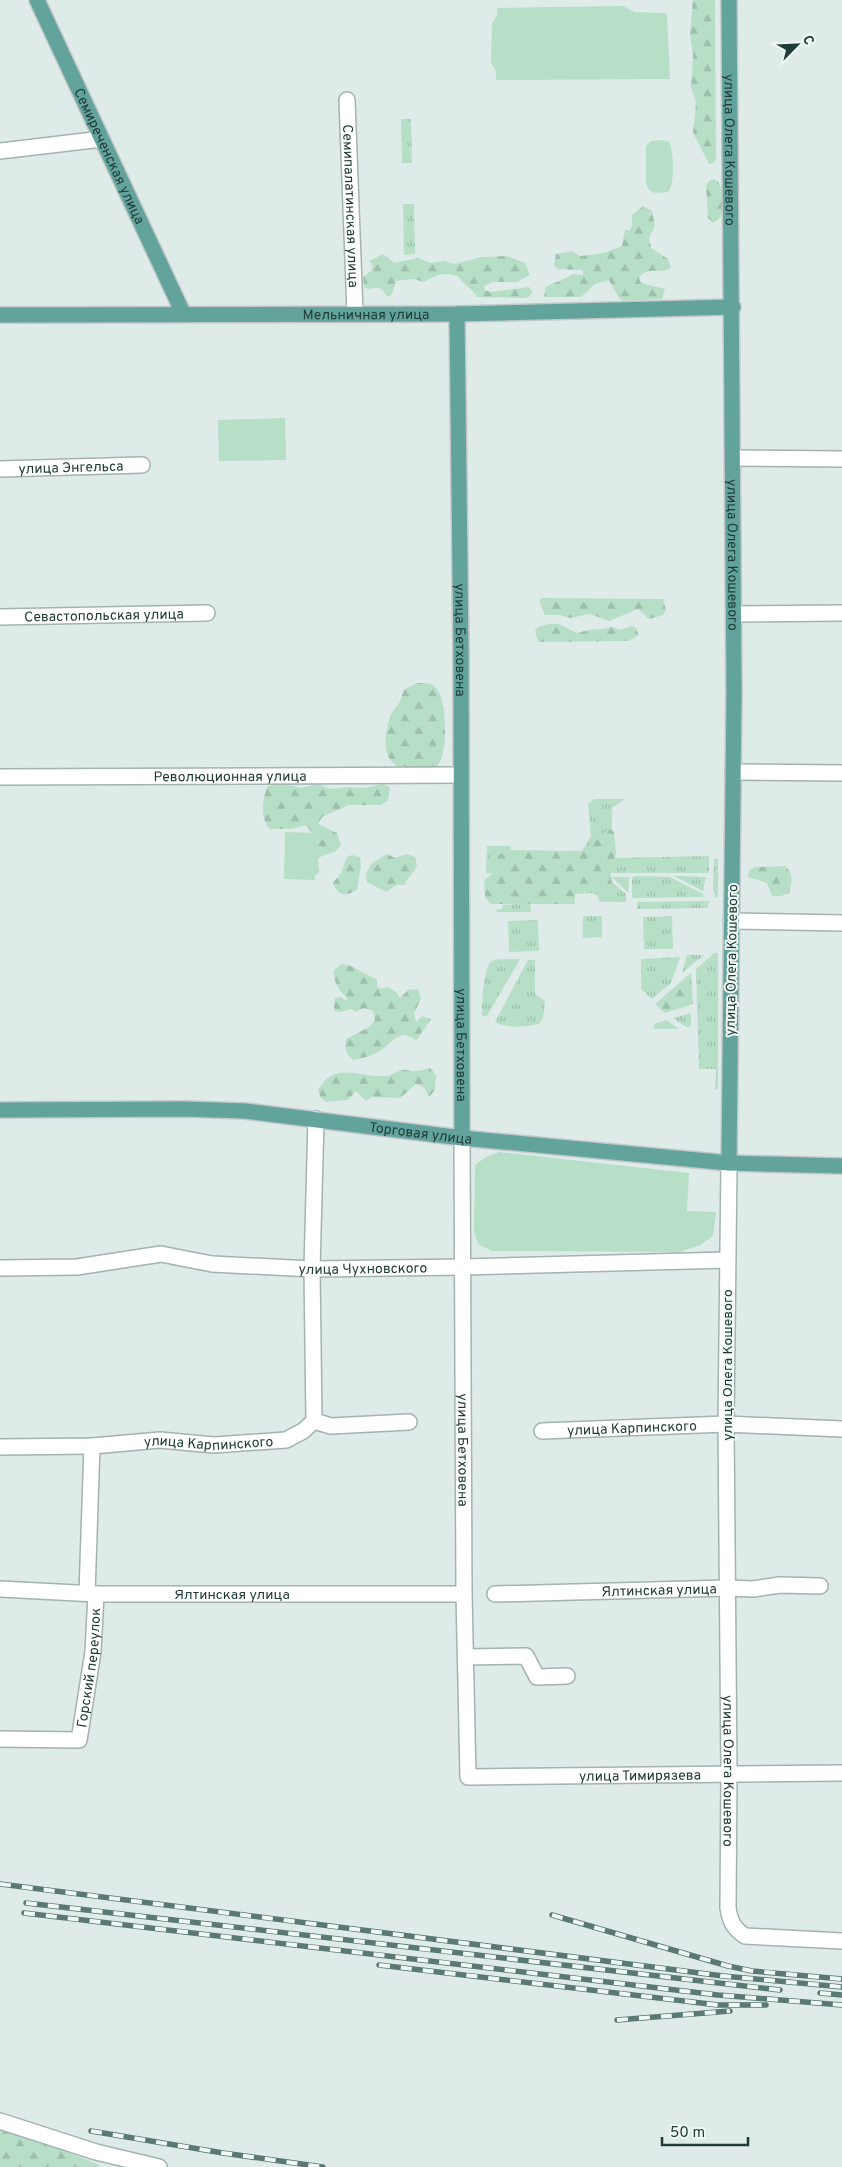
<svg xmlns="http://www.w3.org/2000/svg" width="842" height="2167" font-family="Overpass,sans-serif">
<defs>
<pattern id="grass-tufts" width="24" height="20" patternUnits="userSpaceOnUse" patternTransform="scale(1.25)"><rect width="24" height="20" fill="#b7dec7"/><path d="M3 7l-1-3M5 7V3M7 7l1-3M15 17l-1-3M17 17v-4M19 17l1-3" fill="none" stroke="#9dbfac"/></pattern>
<pattern id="forest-firs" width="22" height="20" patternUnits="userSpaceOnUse" patternTransform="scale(1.25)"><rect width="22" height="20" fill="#b7dec7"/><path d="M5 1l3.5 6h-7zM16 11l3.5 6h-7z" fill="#9dbfac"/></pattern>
</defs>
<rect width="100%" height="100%" fill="#dfebe8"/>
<path fill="url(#grass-tufts)" d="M 401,119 L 411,119 L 412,163 L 402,163 Z
M 403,204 L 414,204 L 415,254 L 404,255 Z
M 594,799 L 625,799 L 612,808 L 612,858 L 709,856 L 709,873 L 486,873 L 487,846 L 510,846 L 511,850 L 582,851 L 591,836 L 588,804 Z
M 714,859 L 718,859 L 718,897 L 716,897 L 713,890 Z
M 634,876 L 670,877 L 703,894 L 703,897 L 632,898 L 632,878 Z
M 674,876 L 706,877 L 703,891 Z
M 606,877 L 626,894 L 626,902 L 599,902 L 599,898 L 594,893 L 576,894 L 571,898 L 546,899 Z
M 612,877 L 629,877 L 628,893 Z
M 709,901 L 708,908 L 637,909 L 637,902 Z
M 530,903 L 531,912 L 496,912 L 496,910 L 502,909 L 503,905 Z
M 583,916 L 602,916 L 602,937 L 583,938 Z
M 672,916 L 673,949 L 644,949 L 643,917 Z
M 538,920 L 539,951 L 509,952 L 508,921 Z
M 714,953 L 718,953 L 718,1089 L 715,1090 L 716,1069 L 699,1069 L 696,969 Z
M 687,955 L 704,955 L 682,973 Z
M 680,957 L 671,983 L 652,999 L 641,989 L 641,959 Z
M 520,959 L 487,1016 L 482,1016 C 481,1007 484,965 492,961 C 498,958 512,960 520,959 Z
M 528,960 L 535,960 L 535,994 L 545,1001 L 543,1019 L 539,1024 C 524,1027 509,1029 495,1022 Z
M 691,1013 L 691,1027 L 686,1027 L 673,1018 Z
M 666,1020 L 679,1029 L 654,1029 L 654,1024 Z"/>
<path fill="url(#forest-firs)" d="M 693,0 L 715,0 L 716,158 L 714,163 L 709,164 L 693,133 L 696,102 L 691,88 L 693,55 L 690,34 Z
M 713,179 L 718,181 C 724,196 730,214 713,223 L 708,218 L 706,186 L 709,181 Z
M 643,206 L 652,211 L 655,226 L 649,238 L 651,248 L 668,259 L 671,268 C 661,275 647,265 639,278 L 641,283 L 665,289 L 662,299 L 623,301 L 619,298 L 609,280 L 595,284 L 581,297 L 544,297 L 546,287 C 555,282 564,280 573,274 L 583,275 L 583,270 L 557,269 L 554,265 L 556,254 L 572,251 L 580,256 L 604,253 L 622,246 L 625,229 L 629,231 L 632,226 L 632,215 Z
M 383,254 L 394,263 L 418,258 L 431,263 L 444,261 L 454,264 L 482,257 L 507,256 L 525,263 L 530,275 L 517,282 L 493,282 L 484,286 L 485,290 L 490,292 L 529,287 L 532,291 L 530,296 L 526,298 L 477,297 C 472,288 464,286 459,277 C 445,271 437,275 424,282 L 414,279 L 396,281 L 392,294 L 388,297 C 382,288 379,286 368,289 L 364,287 L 363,277 L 371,271 L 373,266 L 369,261 Z
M 542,598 L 663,599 L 666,610 L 663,615 L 649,619 L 638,609 L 609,621 L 590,614 L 570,618 L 560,615 L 545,615 L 539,601 Z
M 549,624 L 559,624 L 577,633 L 593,629 L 597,630 L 612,627 L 621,630 L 631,626 L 635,627 L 639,635 L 629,641 L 538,642 L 535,631 L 538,627 Z
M 417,683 C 422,683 429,683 433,685 C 447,693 447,742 442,756 C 440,764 434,770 428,774 L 403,766 L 398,767 C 384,757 384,745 387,729 C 388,724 389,718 391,714 C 399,704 400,703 404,690 Z
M 279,782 L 301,788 L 318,784 L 330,789 L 348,787 L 365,788 L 382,784 L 390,787 L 388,800 L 381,805 L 349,805 L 322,817 L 318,824 L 337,833 L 341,845 L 336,851 L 320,857 L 318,860 L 319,872 L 313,878 L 310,876 C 313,858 321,838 305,825 L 292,829 L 271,829 C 259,820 263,799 267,787 Z
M 610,829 L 614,832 L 616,853 L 610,869 L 612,883 L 607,889 L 575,889 L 575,904 L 491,904 L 485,897 L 484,881 L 495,871 L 498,856 L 504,851 L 584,851 L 596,837 Z
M 387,854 L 395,858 L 407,854 L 415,857 L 417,865 C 414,873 408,877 404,885 L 396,885 L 386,892 L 367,882 L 366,874 L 372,863 Z
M 352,855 L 360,857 L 361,866 L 357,890 C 346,896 338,897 333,883 L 341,873 L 347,857 Z
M 785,866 C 794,874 792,882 789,893 L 781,896 L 772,896 L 767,883 L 748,877 L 749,871 L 755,867 Z
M 342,964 C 356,965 363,975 377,979 L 377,987 L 381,989 L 388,987 L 396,992 L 400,998 L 408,990 L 418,989 L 421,998 L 414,1014 L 416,1022 L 422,1016 L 431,1019 L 416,1041 C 399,1027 394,1042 380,1051 C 372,1056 362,1058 353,1060 C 346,1053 344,1049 346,1039 L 369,1027 L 375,1020 L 373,1011 L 364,1008 L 355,1012 L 352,1009 L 340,1012 L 335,1011 L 334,1007 L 335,998 L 341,997 L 346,1001 L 347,998 C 338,989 334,984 334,970 Z
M 691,973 L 693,1004 L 665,1013 L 655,1004 Z
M 430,1068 L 436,1075 L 435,1090 L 429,1097 L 424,1087 L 416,1084 L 400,1098 L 372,1097 L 366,1101 L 356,1091 L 348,1100 L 326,1102 L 321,1098 L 318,1090 C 334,1060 360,1078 385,1076 C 391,1076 397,1071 403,1070 C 407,1069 411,1072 415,1071 C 420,1071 425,1069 430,1068 Z
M 0,2125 L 100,2165 L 99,2167 L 0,2167 Z"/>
<path fill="#b7dec7" d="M 623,6 L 635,12 L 666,13 L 667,15 L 670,79 L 496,80 L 496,71 L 491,63 L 492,23 L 497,16 L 497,8 Z
M 663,140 L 669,142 C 674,151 675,185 668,192 L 655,193 L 649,190 L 646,184 L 646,146 L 651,141 Z
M 285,418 L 286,460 L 219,461 L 218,420 Z
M 285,832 L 315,833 L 315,880 L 284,879 Z
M 499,1152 L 689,1173 L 687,1211 L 716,1212 L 713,1236 L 700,1245 L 680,1252 L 492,1251 L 478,1244 L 474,1231 L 475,1165 L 486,1157 Z"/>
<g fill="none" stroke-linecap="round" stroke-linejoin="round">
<g stroke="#a2b3b0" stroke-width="18">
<g id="minor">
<path id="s1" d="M 347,100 L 355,313"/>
<path d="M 0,151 L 102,139"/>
<path d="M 734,458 L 842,459"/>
<path id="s2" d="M 0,469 L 142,465"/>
<path d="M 734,614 L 842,613"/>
<path id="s3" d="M 0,617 L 207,613"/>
<path d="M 733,772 L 842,773"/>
<path id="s4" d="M 0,777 L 460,775"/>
<path d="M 731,921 L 842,923"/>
<path id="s5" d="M 462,1138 L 464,1594 L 468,1777 L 842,1773"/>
<path id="s6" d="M 729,1163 L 726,1424 L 729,1773 L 728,1908 C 730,1921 733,1928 745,1936 L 842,1941"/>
<path id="s7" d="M 0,1268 L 77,1267 L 161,1254 L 212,1264 L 312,1269 L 464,1267 L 727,1260"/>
<path d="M 314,1421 L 312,1269 L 316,1119"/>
<path id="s8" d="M 542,1431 L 726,1424 L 842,1429"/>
<path id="s9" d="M 0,1447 L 92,1446 L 160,1440 L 214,1445 L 286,1440 L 303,1431 L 314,1421 L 331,1426 L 409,1422"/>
<path id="s10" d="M 0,1589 L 96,1594 L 464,1594"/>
<path d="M 87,1593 L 92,1446"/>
<path id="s11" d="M 495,1594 L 728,1588 L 753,1589 L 780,1585 L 820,1586"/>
<path d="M 466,1657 L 526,1656 L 537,1677 L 567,1676"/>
<path id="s12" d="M 0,1739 L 79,1740 L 93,1652 L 96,1594"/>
<path d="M 0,2121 L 96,2152 L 159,2167"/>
</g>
</g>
<g stroke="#c1c8c7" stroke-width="18">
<g id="major">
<path id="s13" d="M 37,0 L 183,313"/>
<path id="s14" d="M 729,0 L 734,693 L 729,1163"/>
<path id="s15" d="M 457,314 L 461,654 L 462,1138"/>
<path id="s16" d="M 0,315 L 457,314 L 733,307"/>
<path id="s17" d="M 0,1110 L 184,1109 L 245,1111 L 462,1138 L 729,1163 L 842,1166"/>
</g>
</g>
<use href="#minor" stroke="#fff" stroke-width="15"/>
<use href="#major" stroke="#62a39b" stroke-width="15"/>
<g stroke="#5a7874" stroke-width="5.5">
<path id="rail" d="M 0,1884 L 723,1976 L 842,1987
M 26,1903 L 780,1990
M 24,1913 L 718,1995 L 842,2005
M 552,1915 L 728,1966 L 752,1971 L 842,1979
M 379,1965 L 718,2005 L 766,2005
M 820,1993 L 842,1995
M 617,2020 L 730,2011
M 91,2131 L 223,2153 L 323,2167"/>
</g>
<use href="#rail" stroke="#f0f8f5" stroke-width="4" stroke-dasharray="11" stroke-linecap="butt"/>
</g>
<g text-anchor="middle" stroke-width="4" stroke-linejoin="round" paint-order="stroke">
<g font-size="14" fill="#203c38" stroke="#f0f8f5">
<text dy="5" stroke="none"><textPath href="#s14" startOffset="150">улица Олега Кошевого</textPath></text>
<text dy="5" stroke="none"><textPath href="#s13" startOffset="172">Семиреченская улица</textPath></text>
<text dy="5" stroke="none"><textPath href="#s1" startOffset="106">Семипалатинская улица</textPath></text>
<text dy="5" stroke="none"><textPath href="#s16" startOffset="366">Мельничная улица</textPath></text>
<text dy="5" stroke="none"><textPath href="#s2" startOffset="71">улица Энгельса</textPath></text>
<text dy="5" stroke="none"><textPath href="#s14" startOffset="555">улица Олега Кошевого</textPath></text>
<text dy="5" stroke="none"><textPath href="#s3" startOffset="104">Севастопольская улица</textPath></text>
<text dy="5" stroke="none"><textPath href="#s15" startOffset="326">улица Бетховена</textPath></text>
<text dy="5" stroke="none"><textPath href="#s4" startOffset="230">Революционная улица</textPath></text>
<text transform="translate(731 960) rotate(-89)" y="5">улица Олега Кошевого</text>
<text dy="5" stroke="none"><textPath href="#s15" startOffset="731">улица Бетховена</textPath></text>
<text dy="5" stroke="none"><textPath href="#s17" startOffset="422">Торговая улица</textPath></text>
<text dy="5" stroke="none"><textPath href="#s7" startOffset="365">улица Чухновского</textPath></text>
<text transform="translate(727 1365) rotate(-90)" y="5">улица Олега Кошевого</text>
<text dy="5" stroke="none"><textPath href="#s8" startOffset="90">улица Карпинского</textPath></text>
<text dy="5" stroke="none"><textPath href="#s9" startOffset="209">улица Карпинского</textPath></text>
<text dy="5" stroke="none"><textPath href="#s5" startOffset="312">улица Бетховена</textPath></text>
<text dy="5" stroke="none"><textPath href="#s11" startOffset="164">Ялтинская улица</textPath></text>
<text dy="5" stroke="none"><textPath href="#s10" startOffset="232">Ялтинская улица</textPath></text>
<text dy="5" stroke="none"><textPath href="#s12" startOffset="152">Горский переулок</textPath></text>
<text dy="5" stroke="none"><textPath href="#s6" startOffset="608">улица Олега Кошевого</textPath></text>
<text dy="5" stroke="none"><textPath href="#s5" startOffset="811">улица Тимирязева</textPath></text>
</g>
</g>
<g transform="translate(797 45) rotate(66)" stroke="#f0f8f5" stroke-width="4" paint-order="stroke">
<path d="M0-4L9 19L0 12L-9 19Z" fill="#203c38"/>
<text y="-8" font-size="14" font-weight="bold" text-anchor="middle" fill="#203c38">С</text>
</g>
<path d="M662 2137v8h86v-8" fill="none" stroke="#203c38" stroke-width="2.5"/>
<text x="670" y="2137" font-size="15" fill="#203c38" stroke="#f0f8f5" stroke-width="4" paint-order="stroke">50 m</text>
</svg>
